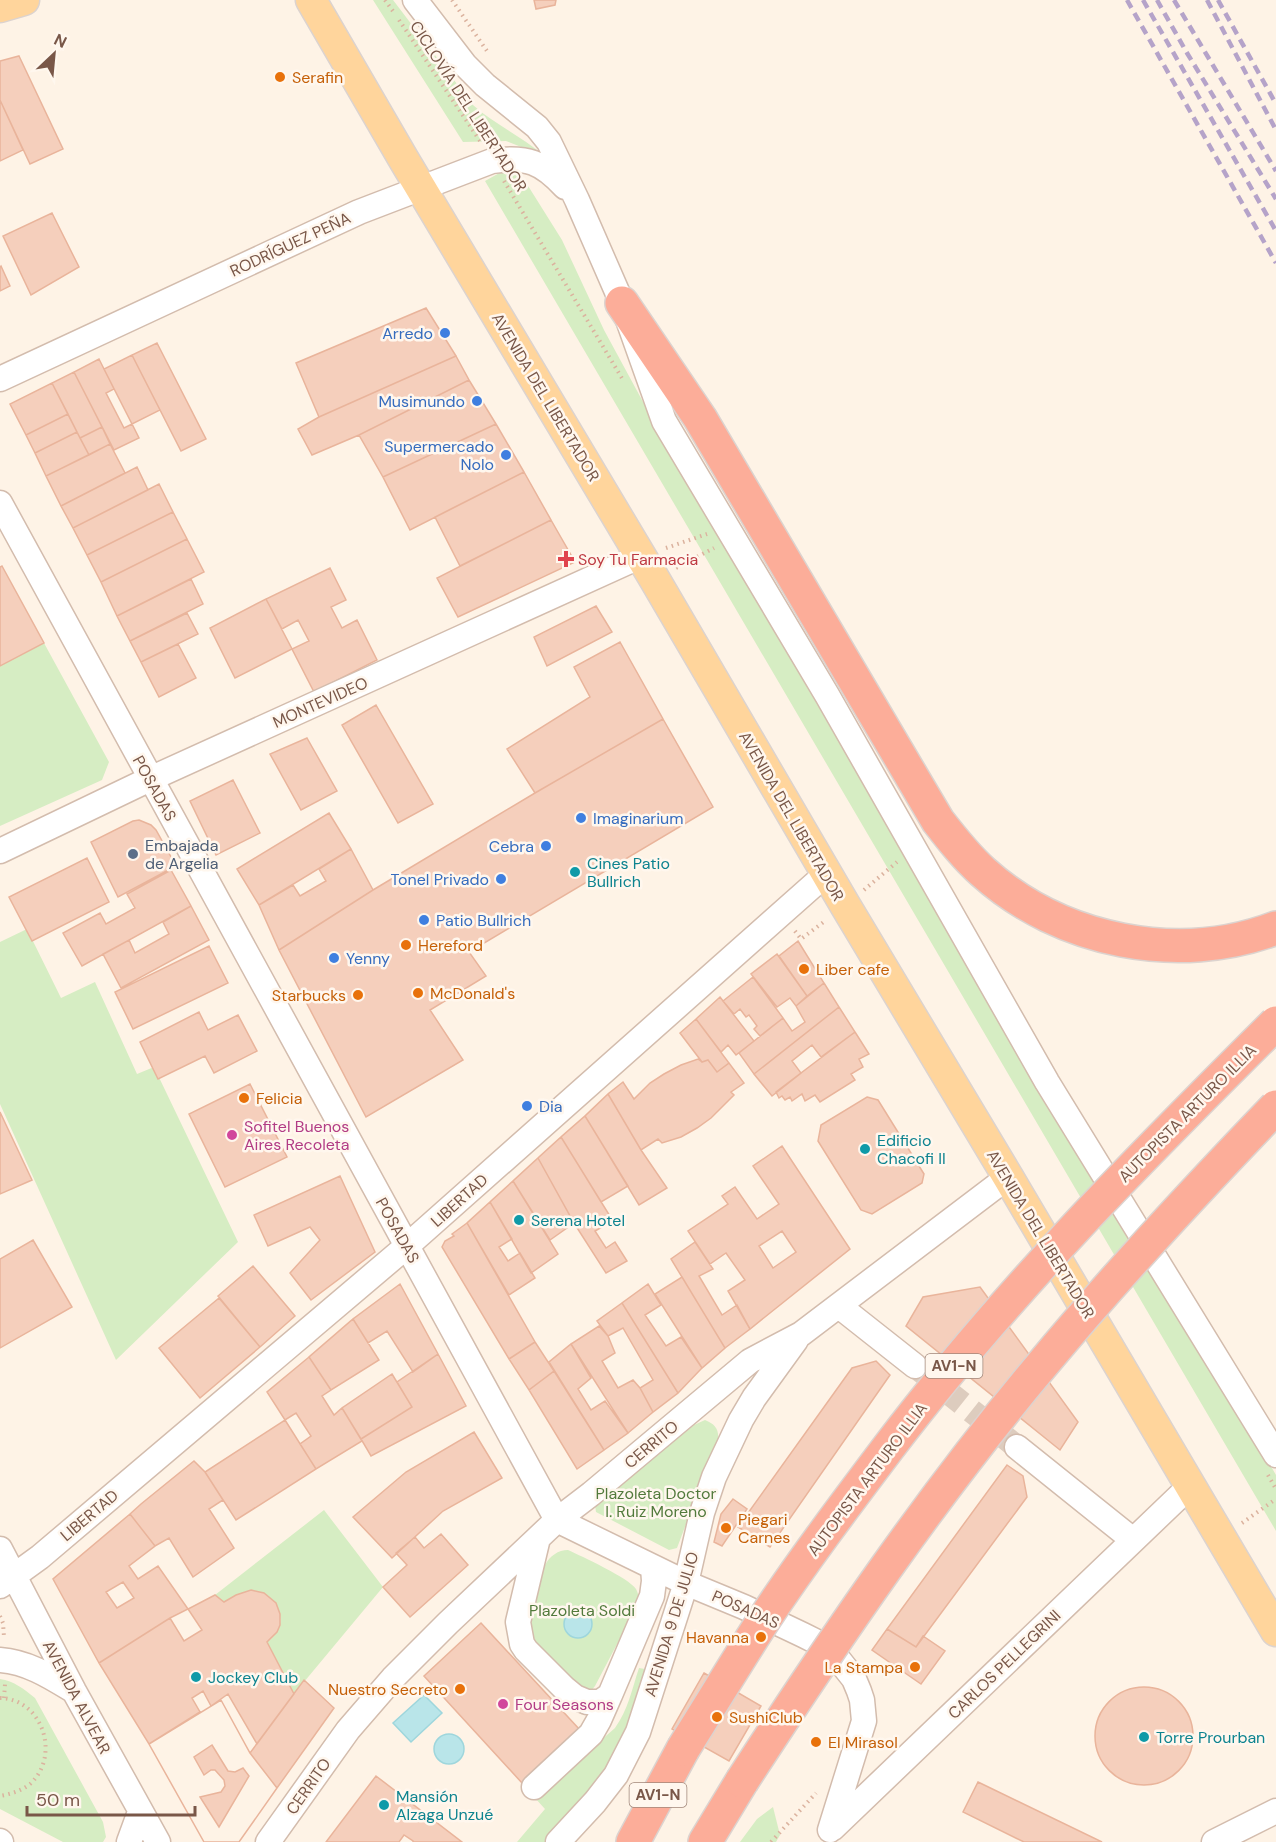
<svg xmlns="http://www.w3.org/2000/svg" width="1276" height="1842" font-family="'DM Sans',sans-serif">
<rect width="100%" height="100%" fill="#fef3e6"/>
<path fill="#d6edc3" d="M 373,0 L 393,0 L 473,105 C 495,125 522,136 544,156 L 506,141 L 463,142 Z
M 503,171 L 514,172 L 525,181 L 562,240 L 604,330 L 661,435 L 1276,1475 L 1276,1531 L 485,181 Z
M 44,643 L 109,762 L 102,780 L 0,826 L 0,666 Z
M 27,929 L 61,998 L 95,982 L 137,1074 L 154,1067 L 238,1242 L 116,1360 L 0,1104 L 0,942 Z
M 705,1420 C 715,1424 719,1429 718,1439 L 677,1548 L 669,1550 L 596,1512 L 595,1505 L 694,1425 Z
M 324,1510 L 383,1587 L 294,1694 L 267,1642 C 284,1630 285,1611 269,1597 C 264,1593 257,1590 251,1591 C 242,1592 232,1599 224,1602 L 215,1595 Z
M 568,1550 C 581,1556 629,1578 636,1589 C 640,1596 638,1601 636,1608 L 595,1686 L 591,1691 L 581,1692 L 530,1639 C 530,1624 537,1577 545,1565 C 550,1556 558,1550 568,1550 Z
M 639,1668 L 645,1669 L 634,1710 L 615,1759 L 576,1813 L 546,1842 L 517,1842 L 545,1809 L 535,1798 L 615,1728 C 628,1710 632,1689 639,1668 Z
M 0,1679 C 14,1681 24,1689 35,1698 L 103,1822 L 106,1837 L 103,1842 L 63,1842 L 0,1809 Z
M 773,1807 L 780,1835 L 776,1842 L 740,1842 L 757,1819 Z"/>
<path fill="#b9e5e9" stroke="#9ed6dc" stroke-width="1.5" d="M564 1624a14 14 0 1 1 28 0a14 14 0 1 1-28 0Z
M 424,1695 L 442,1713 L 411,1742 L 393,1723 Z
M434 1749a15 15 0 1 1 30 0a15 15 0 1 1-30 0Z"/>
<path fill="#f5cfbc" stroke="#e9b49b" stroke-width="1.5" fill-rule="evenodd" d="M 534,0 L 556,0 L 555,5 L 536,9 Z
M 19,56 L 63,149 L 30,164 L 0,100 L 0,61 Z
M 0,100 L 23,150 L 0,161 Z
M 52,213 L 79,267 L 31,295 L 3,236 Z
M 1,266 L 10,286 L 0,291 L 0,267 Z
M 426,308 L 456,356 L 319,417 L 296,363 Z
M 157,343 L 206,439 L 181,451 L 132,355 Z
M 132,355 L 160,410 L 132,424 L 104,369 Z
M 456,356 L 469,380 L 359,435 L 312,455 L 298,429 L 319,417 Z
M 99,359 L 114,389 L 106,393 L 124,428 L 132,424 L 139,438 L 114,450 L 74,372 Z
M 74,372 L 102,427 L 80,438 L 52,383 Z
M 469,380 L 496,424 L 383,477 L 359,435 Z
M 52,383 L 68,414 L 26,435 L 10,404 Z
M 68,414 L 77,432 L 35,453 L 26,435 Z
M 496,424 L 524,472 L 410,530 L 383,477 Z
M 102,427 L 110,444 L 89,455 L 80,438 Z
M 77,432 L 89,455 L 46,476 L 35,453 Z
M 110,444 L 125,473 L 61,506 L 46,476 Z
M 137,467 L 148,490 L 73,528 L 61,506 Z
M 524,472 L 551,520 L 460,566 L 435,517 Z
M 159,484 L 173,512 L 87,555 L 73,528 Z
M 173,512 L 187,539 L 101,582 L 87,555 Z
M 551,520 L 575,562 L 458,617 L 437,578 Z
M 187,539 L 204,572 L 117,616 L 101,582 Z
M 2,566 L 44,643 L 0,666 L 0,567 Z
M 330,568 L 346,600 L 331,607 L 342,628 L 357,620 L 377,660 L 314,692 L 292,649 L 309,641 L 298,620 L 282,629 L 266,599 Z
M 191,579 L 203,604 L 130,641 L 117,616 Z
M 266,599 L 292,649 L 235,678 L 210,628 Z
M 596,606 L 612,632 L 547,666 L 534,637 Z
M 187,613 L 198,634 L 141,662 L 130,641 Z
M 620,642 L 663,719 L 535,793 L 507,749 L 590,697 L 574,667 Z
M 178,644 L 196,678 L 159,697 L 141,662 Z
M 376,705 L 433,804 L 398,823 L 342,725 Z
M 663,719 L 713,807 L 469,952 L 486,976 L 430,1010 L 463,1060 L 366,1117 L 279,950 L 373,890 L 535,793 Z
M 307,738 L 337,791 L 301,810 L 270,754 Z
M 233,780 L 260,833 L 216,855 L 190,801 Z
M 329,813 L 351,849 L 259,905 L 237,869 Z
M 139,820 L 151,825 L 156,830 L 176,866 L 118,897 L 91,842 L 133,821 Z
M 351,849 L 373,890 L 279,950 L 259,905 L 293,885 L 300,896 L 326,881 L 319,869 Z
M 87,858 L 109,902 L 32,941 L 9,897 Z
M 171,870 L 191,906 L 82,966 L 63,933 L 100,913 L 106,924 L 135,908 L 127,894 Z
M 191,906 L 209,940 L 121,988 L 103,954 L 129,940 L 135,953 L 169,934 L 163,922 Z
M 798,941 L 824,983 L 807,996 L 779,956 Z
M 209,946 L 228,983 L 133,1029 L 115,992 Z
M 777,954 L 807,996 L 796,1006 L 790,998 L 777,1007 L 751,974 Z
M 753,977 L 783,1018 L 760,1036 L 754,1029 L 757,1026 L 749,1015 L 746,1017 L 740,1009 L 734,1014 L 723,1001 Z
M 824,983 L 839,1007 L 754,1074 L 739,1053 L 783,1018 L 792,1031 L 805,1022 L 796,1006 Z
M 720,997 L 754,1041 L 736,1055 L 728,1045 L 721,1052 L 696,1019 Z
M 839,1007 L 855,1032 L 821,1057 L 812,1045 L 792,1061 L 801,1073 L 772,1096 L 754,1074 Z
M 199,1012 L 208,1030 L 238,1015 L 257,1051 L 214,1073 L 205,1056 L 158,1079 L 140,1042 Z
M 696,1019 L 729,1063 L 717,1072 L 708,1060 L 702,1062 L 680,1033 Z
M 855,1032 L 869,1054 L 859,1059 L 863,1067 L 851,1074 L 855,1080 L 820,1102 L 815,1095 L 805,1101 L 802,1094 L 792,1101 L 790,1097 L 785,1100 L 782,1096 L 779,1098 L 776,1092 Z
M 698,1059 L 702,1062 L 708,1060 L 717,1072 L 729,1063 L 744,1083 L 731,1092 L 734,1095 L 711,1118 L 697,1128 L 681,1137 L 662,1143 L 658,1139 L 641,1150 L 608,1094 L 623,1082 L 634,1099 L 650,1083 L 664,1074 L 681,1065 Z
M 250,1084 L 287,1157 L 225,1187 L 189,1114 Z
M 608,1094 L 641,1150 L 667,1188 L 639,1205 L 585,1116 Z
M 867,1097 L 878,1100 L 924,1174 L 922,1183 L 872,1214 L 861,1210 L 818,1141 L 821,1125 Z
M 0,1112 L 32,1180 L 0,1194 Z
M 585,1116 L 628,1186 L 601,1202 L 561,1137 Z
M 561,1137 L 613,1221 L 595,1231 L 606,1248 L 615,1242 L 627,1261 L 606,1273 L 574,1223 L 538,1158 Z
M 782,1146 L 850,1249 L 750,1329 L 728,1291 L 745,1280 L 726,1253 L 710,1264 L 688,1231 L 728,1204 L 722,1196 L 735,1187 L 757,1219 L 779,1204 L 753,1166 ZM 782,1231 L 796,1252 L 773,1268 L 759,1246 Z
M 538,1158 L 574,1223 L 550,1240 L 513,1181 Z
M 340,1176 L 375,1252 L 311,1300 L 290,1273 L 320,1240 L 310,1227 L 268,1246 L 254,1215 Z
M 513,1181 L 558,1254 L 531,1273 L 490,1202 Z
M 490,1202 L 512,1239 L 499,1247 L 508,1261 L 520,1253 L 535,1278 L 509,1295 L 467,1223 Z
M 467,1223 L 535,1342 L 509,1359 L 442,1247 L 445,1241 L 454,1236 L 452,1234 Z
M 33,1240 L 72,1307 L 0,1348 L 0,1259 Z
M 695,1242 L 713,1269 L 699,1276 L 722,1315 L 737,1305 L 750,1329 L 725,1348 L 671,1259 Z
M 253,1266 L 295,1316 L 260,1347 L 218,1296 Z
M 682,1277 L 725,1348 L 702,1368 L 655,1294 Z
M 400,1284 L 438,1354 L 413,1372 L 387,1331 L 368,1343 L 353,1319 Z
M 648,1284 L 661,1305 L 645,1315 L 666,1346 L 681,1337 L 702,1368 L 678,1393 L 622,1303 Z
M 980,1287 L 1078,1422 L 1060,1450 L 906,1326 L 923,1297 Z
M 219,1298 L 260,1347 L 200,1398 L 159,1348 Z
M 622,1303 L 678,1393 L 653,1412 L 640,1388 L 653,1380 L 623,1328 L 608,1336 L 597,1321 Z
M 353,1319 L 379,1360 L 331,1390 L 309,1357 Z
M 599,1326 L 608,1336 L 615,1353 L 602,1361 L 618,1388 L 633,1380 L 640,1388 L 653,1412 L 628,1433 L 571,1344 Z
M 535,1342 L 554,1371 L 529,1390 L 509,1359 Z
M 571,1344 L 591,1378 L 578,1389 L 591,1410 L 605,1401 L 628,1433 L 604,1450 L 549,1362 Z
M 438,1354 L 466,1406 L 371,1456 L 361,1439 L 412,1407 L 397,1382 Z
M 309,1357 L 331,1390 L 322,1396 L 334,1415 L 342,1408 L 362,1441 L 316,1469 L 300,1444 L 311,1436 L 296,1413 L 285,1420 L 267,1392 Z
M 876,1361 L 890,1375 L 770,1547 L 738,1527 L 852,1368 Z
M 554,1371 L 604,1450 L 577,1469 L 529,1390 Z
M 392,1374 L 412,1407 L 361,1439 L 342,1408 Z
M 285,1420 L 316,1469 L 236,1520 L 205,1472 Z
M 474,1432 L 502,1478 L 443,1511 L 392,1558 L 353,1517 L 406,1472 Z
M 194,1461 L 205,1472 L 223,1500 L 209,1509 L 234,1548 L 193,1577 L 169,1538 L 155,1546 L 130,1514 L 141,1504 Z
M 1007,1465 L 1023,1476 L 1027,1497 L 916,1647 L 887,1629 Z
M 733,1499 L 747,1509 L 722,1546 L 714,1542 L 721,1514 Z
M 130,1514 L 155,1546 L 129,1566 L 138,1579 L 158,1566 L 188,1609 L 170,1618 L 99,1663 L 53,1579 ZM 123,1582 L 134,1598 L 117,1608 L 106,1592 Z
M 441,1534 L 468,1565 L 410,1617 L 383,1587 L 407,1565 L 396,1553 L 415,1537 L 424,1548 Z
M 251,1590 L 264,1593 L 276,1603 L 280,1614 L 280,1625 L 277,1632 L 267,1642 L 294,1694 L 257,1744 L 228,1694 L 211,1706 L 203,1691 L 192,1698 L 200,1712 L 149,1744 L 99,1663 L 170,1618 L 184,1641 L 202,1630 L 188,1609 L 215,1595 L 224,1602 L 236,1595 Z
M 481,1623 L 580,1730 L 522,1783 L 424,1676 Z
M 887,1629 L 916,1647 L 923,1636 L 945,1651 L 921,1684 L 872,1650 Z
M 704,1673 L 761,1706 L 729,1761 L 672,1729 Z
M 304,1680 L 334,1708 L 277,1788 L 250,1753 Z
M1095 1736a49 49 0 1 1 98 0a49 49 0 1 1-98 0Z
M 221,1700 L 250,1753 L 277,1788 L 239,1842 L 204,1842 L 149,1744 ZM 212,1745 L 228,1771 L 235,1772 L 243,1768 L 249,1776 L 219,1827 L 200,1797 L 221,1792 L 225,1786 L 224,1780 L 215,1770 L 211,1770 L 204,1775 L 194,1757 Z
M 221,1700 L 250,1753 L 277,1788 L 239,1842 L 204,1842 L 149,1744 Z
M 376,1776 L 462,1842 L 413,1842 L 413,1841 L 404,1835 L 399,1842 L 326,1842 Z
M 978,1782 L 1102,1842 L 1024,1842 L 963,1812 Z"/>
<g fill="none" stroke-linecap="round" stroke-linejoin="round">
<path stroke="#ddccbe" stroke-width="24" stroke-dasharray="24 12" stroke-linecap="butt" d="M 915,1366 L 1017,1447"/>
<g stroke="#d3bcad" stroke-width="27">
<path id="minor" d="M 415,0 L 465,65 L 485,85 L 537,127 L 549,142 L 577,200 L 622,303 L 664,421 L 827,695 L 1047,1082 L 1276,1455
M 0,379 L 359,212 L 492,161 C 527,156 542,162 565,187
M 0,503 L 557,1520 L 686,1583 L 744,1607 L 803,1635 L 817,1642 L 839,1660 L 854,1679 L 859,1691 L 862,1700 L 864,1721 L 830,1830
M 0,851 L 150,779 L 641,556
M 839,1306 L 915,1366
M 1017,1447 L 1133,1540
M 538,1538 L 518,1622 L 522,1644 L 526,1650 L 564,1688 L 575,1697 L 587,1702 L 600,1702 L 610,1695 L 652,1596 L 654,1581 L 653,1567
M 0,1549 L 74,1691 L 158,1842
M 0,1586 L 40,1557 L 407,1246 L 826,874
M 0,1660 C 28,1662 51,1677 74,1691
M 534,1787 L 591,1734 L 599,1720 L 610,1695
M 833,1828 L 1190,1486
M 0,1841 L 1,1842
M 129,1842 L 140,1812
M 268,1842 L 348,1730 L 393,1678 L 448,1623 L 557,1520 L 591,1494 L 750,1361 L 801,1334 L 1008,1177
M 558,1842 L 595,1802 L 616,1775 L 638,1732 L 686,1583 L 702,1513 L 714,1477 L 741,1420 L 754,1398 L 796,1340
M 1214,1842 L 1276,1811"/>
</g>
<g stroke="#dcd3cf" stroke-width="33">
<path id="major" d="M 311,0 L 404,160 L 655,580 L 845,905 L 1008,1177 L 1276,1631
M 0,7 L 24,0"/>
</g>
<g stroke="#dcd3cf" stroke-width="36">
<path id="highway" d="M 622,303 L 700,418 L 938,821 C 952,839 966,857 983,872 C 1061,942 1179,965 1276,928
M 633,1842 L 683,1749
M 705,1842 L 742,1781"/>
</g>
<path stroke="#dbb29e" stroke-width="4" stroke-dasharray="1.5 4.5" stroke-linecap="butt" d="M 385,0 L 395,14
M 452,0 L 489,54
M 399,20 L 480,141
M 504,181 L 623,380
M 666,548 L 707,534
M 676,568 L 714,548
M 864,890 L 897,862
M 795,931 L 801,939 L 825,921
M 1268,1475 L 1276,1489
M 1242,1523 L 1276,1499
M 0,1616 L 3,1623 L 4,1637
M 0,1698 C 43,1699 61,1756 30,1784 C 21,1791 11,1794 0,1796
M 4,1698 L 5,1684
M 771,1842 L 816,1793"/>
<use href="#minor" stroke="#fff" stroke-width="24"/>
<use href="#major" stroke="#ffd59c" stroke-width="30"/>
<use href="#highway" stroke="#fcad99" stroke-width="33"/>
<path stroke="#b5a3c9" stroke-width="4.5" stroke-dasharray="9 6" stroke-linecap="butt" d="M 1127,0 L 1276,263
M 1143,0 L 1276,231
M 1157,0 L 1187,53 L 1276,199
M 1174,0 L 1276,171
M 1207,0 L 1276,130
M 1218,0 L 1276,104"/>
<g stroke="#dcd3cf" stroke-width="36" stroke-linecap="butt">
<path id="highway-bridge" d="M 683,1749 C 710,1706 736,1663 763,1621 C 802,1562 845,1505 888,1448 C 1004,1295 1140,1158 1276,1023
M 742,1781 C 835,1638 931,1497 1041,1366 C 1116,1276 1195,1191 1276,1107"/>
</g>
<use href="#highway-bridge" stroke="#fcad99" stroke-width="33"/>
</g>
<g fill="#e8710a" stroke="#fff7ee" stroke-width="2">
<circle cx="280" cy="77" r="6"/>
<circle cx="406" cy="945" r="6"/>
<circle cx="804" cy="969" r="6"/>
<circle cx="418" cy="993" r="6"/>
<circle cx="358" cy="995" r="6"/>
<circle cx="244" cy="1098" r="6"/>
<circle cx="726" cy="1528" r="6"/>
<circle cx="761" cy="1637" r="6"/>
<circle cx="915" cy="1667" r="6"/>
<circle cx="460" cy="1689" r="6"/>
<circle cx="717" cy="1717" r="6"/>
<circle cx="816" cy="1742" r="6"/>
</g>
<g fill="#3f7fe0" stroke="#fff7ee" stroke-width="2">
<circle cx="445" cy="333" r="6"/>
<circle cx="477" cy="401" r="6"/>
<circle cx="506" cy="455" r="6"/>
<circle cx="581" cy="818" r="6"/>
<circle cx="546" cy="846" r="6"/>
<circle cx="501" cy="879" r="6"/>
<circle cx="424" cy="920" r="6"/>
<circle cx="334" cy="958" r="6"/>
<circle cx="527" cy="1106" r="6"/>
</g>
<path fill="#e0444e" stroke="#fff7ee" stroke-width="2" d="M563 550h6v6h6v6h-6v6h-6v-6h-6v-6h6z"/>
<circle fill="#5c6f8a" stroke="#fff7ee" stroke-width="2" cx="133" cy="854" r="6"/>
<g fill="#0f9aa8" stroke="#fff7ee" stroke-width="2">
<circle cx="575" cy="872" r="6"/>
<circle cx="865" cy="1149" r="6"/>
<circle cx="519" cy="1220" r="6"/>
<circle cx="196" cy="1677" r="6"/>
<circle cx="1144" cy="1737" r="6"/>
<circle cx="384" cy="1805" r="6"/>
</g>
<g fill="#d1479c" stroke="#fff7ee" stroke-width="2">
<circle cx="232" cy="1135" r="6"/>
<circle cx="503" cy="1704" r="6"/>
</g>
<g text-anchor="middle" stroke-width="5" stroke-linejoin="round" paint-order="stroke">
<g fill="#fff7ee" stroke="#a1877a" stroke-width="1.5">
<rect x="925.5" y="1354" width="57" height="24" rx="4.5"/>
<rect x="629.5" y="1783" width="57" height="24" rx="4.5"/>
</g>
<g font-size="15" font-weight="bold" fill="#795748">
<text x="954" y="1371">AV1-N</text>
<text x="658" y="1800">AV1-N</text>
</g>
<g font-size="16" fill="#c56008" stroke="#fff7ee" text-anchor="start">
<text x="292" y="83">Serafin</text>
<text x="418" y="951">Hereford</text>
<text x="816" y="975">Liber cafe</text>
<text x="430" y="999">McDonald's</text>
<text x="346" y="1001" text-anchor="end">Starbucks</text>
<text x="256" y="1104">Felicia</text>
<text x="738" y="1525">Piegari<tspan x="738" dy="18">Carnes</tspan></text>
<text x="749" y="1643" text-anchor="end">Havanna</text>
<text x="903" y="1673" text-anchor="end">La Stampa</text>
<text x="448" y="1695" text-anchor="end">Nuestro Secreto</text>
<text x="729" y="1723">SushiClub</text>
<text x="828" y="1748">El Mirasol</text>
</g>
<g font-size="16" fill="#795748" stroke="#fff7ee">
<text transform="translate(469 106) rotate(57)" y="6">CICLOVÍA DEL LIBERTADOR</text>
<text transform="translate(290 244) rotate(-25)" y="6">RODRÍGUEZ PEÑA</text>
<text transform="translate(546 397) rotate(59)" y="6">AVENIDA DEL LIBERTADOR</text>
<text transform="translate(320 702) rotate(-24)" y="6">MONTEVIDEO</text>
<text transform="translate(155 788) rotate(61)" y="6">POSADAS</text>
<text transform="translate(792 816) rotate(60)" y="6">AVENIDA DEL LIBERTADOR</text>
<text transform="translate(1187 1113) rotate(-45)" y="6">AUTOPISTA ARTURO ILLIA</text>
<text transform="translate(459 1200) rotate(-42)" y="6">LIBERTAD</text>
<text transform="translate(398 1230) rotate(61)" y="6">POSADAS</text>
<text transform="translate(1041 1234) rotate(59)" y="6">AVENIDA DEL LIBERTADOR</text>
<text transform="translate(651 1444) rotate(-40)" y="6">CERRITO</text>
<text transform="translate(867 1479) rotate(-53)" y="6">AUTOPISTA ARTURO ILLIA</text>
<text transform="translate(89 1515) rotate(-40)" y="6">LIBERTAD</text>
<text transform="translate(746 1609) rotate(24)" y="6">POSADAS</text>
<text transform="translate(671 1624) rotate(-73)" y="6">AVENIDA 9 DE JULIO</text>
<text transform="translate(1004 1664) rotate(-44)" y="6">CARLOS PELLEGRINI</text>
<text transform="translate(77 1697) rotate(62)" y="6">AVENIDA ALVEAR</text>
<text transform="translate(308 1786) rotate(-55)" y="6">CERRITO</text>
</g>
<g font-size="16" fill="#366cbe" stroke="#fff7ee" text-anchor="end">
<text x="433" y="339">Arredo</text>
<text x="465" y="407">Musimundo</text>
<text x="494" y="452">Supermercado<tspan x="494" dy="18">Nolo</tspan></text>
<text x="593" y="824" text-anchor="start">Imaginarium</text>
<text x="534" y="852">Cebra</text>
<text x="489" y="885">Tonel Privado</text>
<text x="436" y="926" text-anchor="start">Patio Bullrich</text>
<text x="346" y="964" text-anchor="start">Yenny</text>
<text x="539" y="1112" text-anchor="start">Dia</text>
</g>
<g font-size="16" fill="#be3a42" stroke="#fff7ee" text-anchor="start">
<text x="578" y="565">Soy Tu Farmacia</text>
</g>
<g font-size="16" fill="#4e5e75" stroke="#fff7ee" text-anchor="start">
<text x="145" y="851">Embajada<tspan x="145" dy="18">de Argelia</tspan></text>
</g>
<g font-size="16" fill="#0d838f" stroke="#fff7ee" text-anchor="start">
<text x="587" y="869">Cines Patio<tspan x="587" dy="18">Bullrich</tspan></text>
<text x="877" y="1146">Edificio<tspan x="877" dy="18">Chacofi II</tspan></text>
<text x="531" y="1226">Serena Hotel</text>
<text x="208" y="1683">Jockey Club</text>
<text x="1156" y="1743">Torre Prourban</text>
<text x="396" y="1802">Mansión<tspan x="396" dy="18">Alzaga Unzué</tspan></text>
</g>
<g font-size="16" fill="#b23c85" stroke="#fff7ee" text-anchor="start">
<text x="244" y="1132">Sofitel Buenos<tspan x="244" dy="18">Aires Recoleta</tspan></text>
<text x="515" y="1710">Four Seasons</text>
</g>
<g font-size="16" fill="#527a3c" stroke="#fff7ee">
<text x="656" y="1499">Plazoleta Doctor<tspan x="656" dy="18">I. Ruiz Moreno</tspan></text>
<text x="582" y="1616">Plazoleta Soldi</text>
</g>
</g>
<g transform="translate(54 54) rotate(26)" stroke="#fff7ee" stroke-width="4.5" paint-order="stroke">
<path d="M0-4.5L10 22L0 15L-10 22Z" fill="#795748"/>
<text y="-9" font-size="16" font-weight="bold" text-anchor="middle" fill="#795748">N</text>
</g>
<path d="M27 1806v9h168v-9" fill="none" stroke="#795748" stroke-width="3"/>
<text x="36" y="1806" font-size="18" fill="#795748" stroke="#fff7ee" stroke-width="4.5" paint-order="stroke">50 m</text>
</svg>
